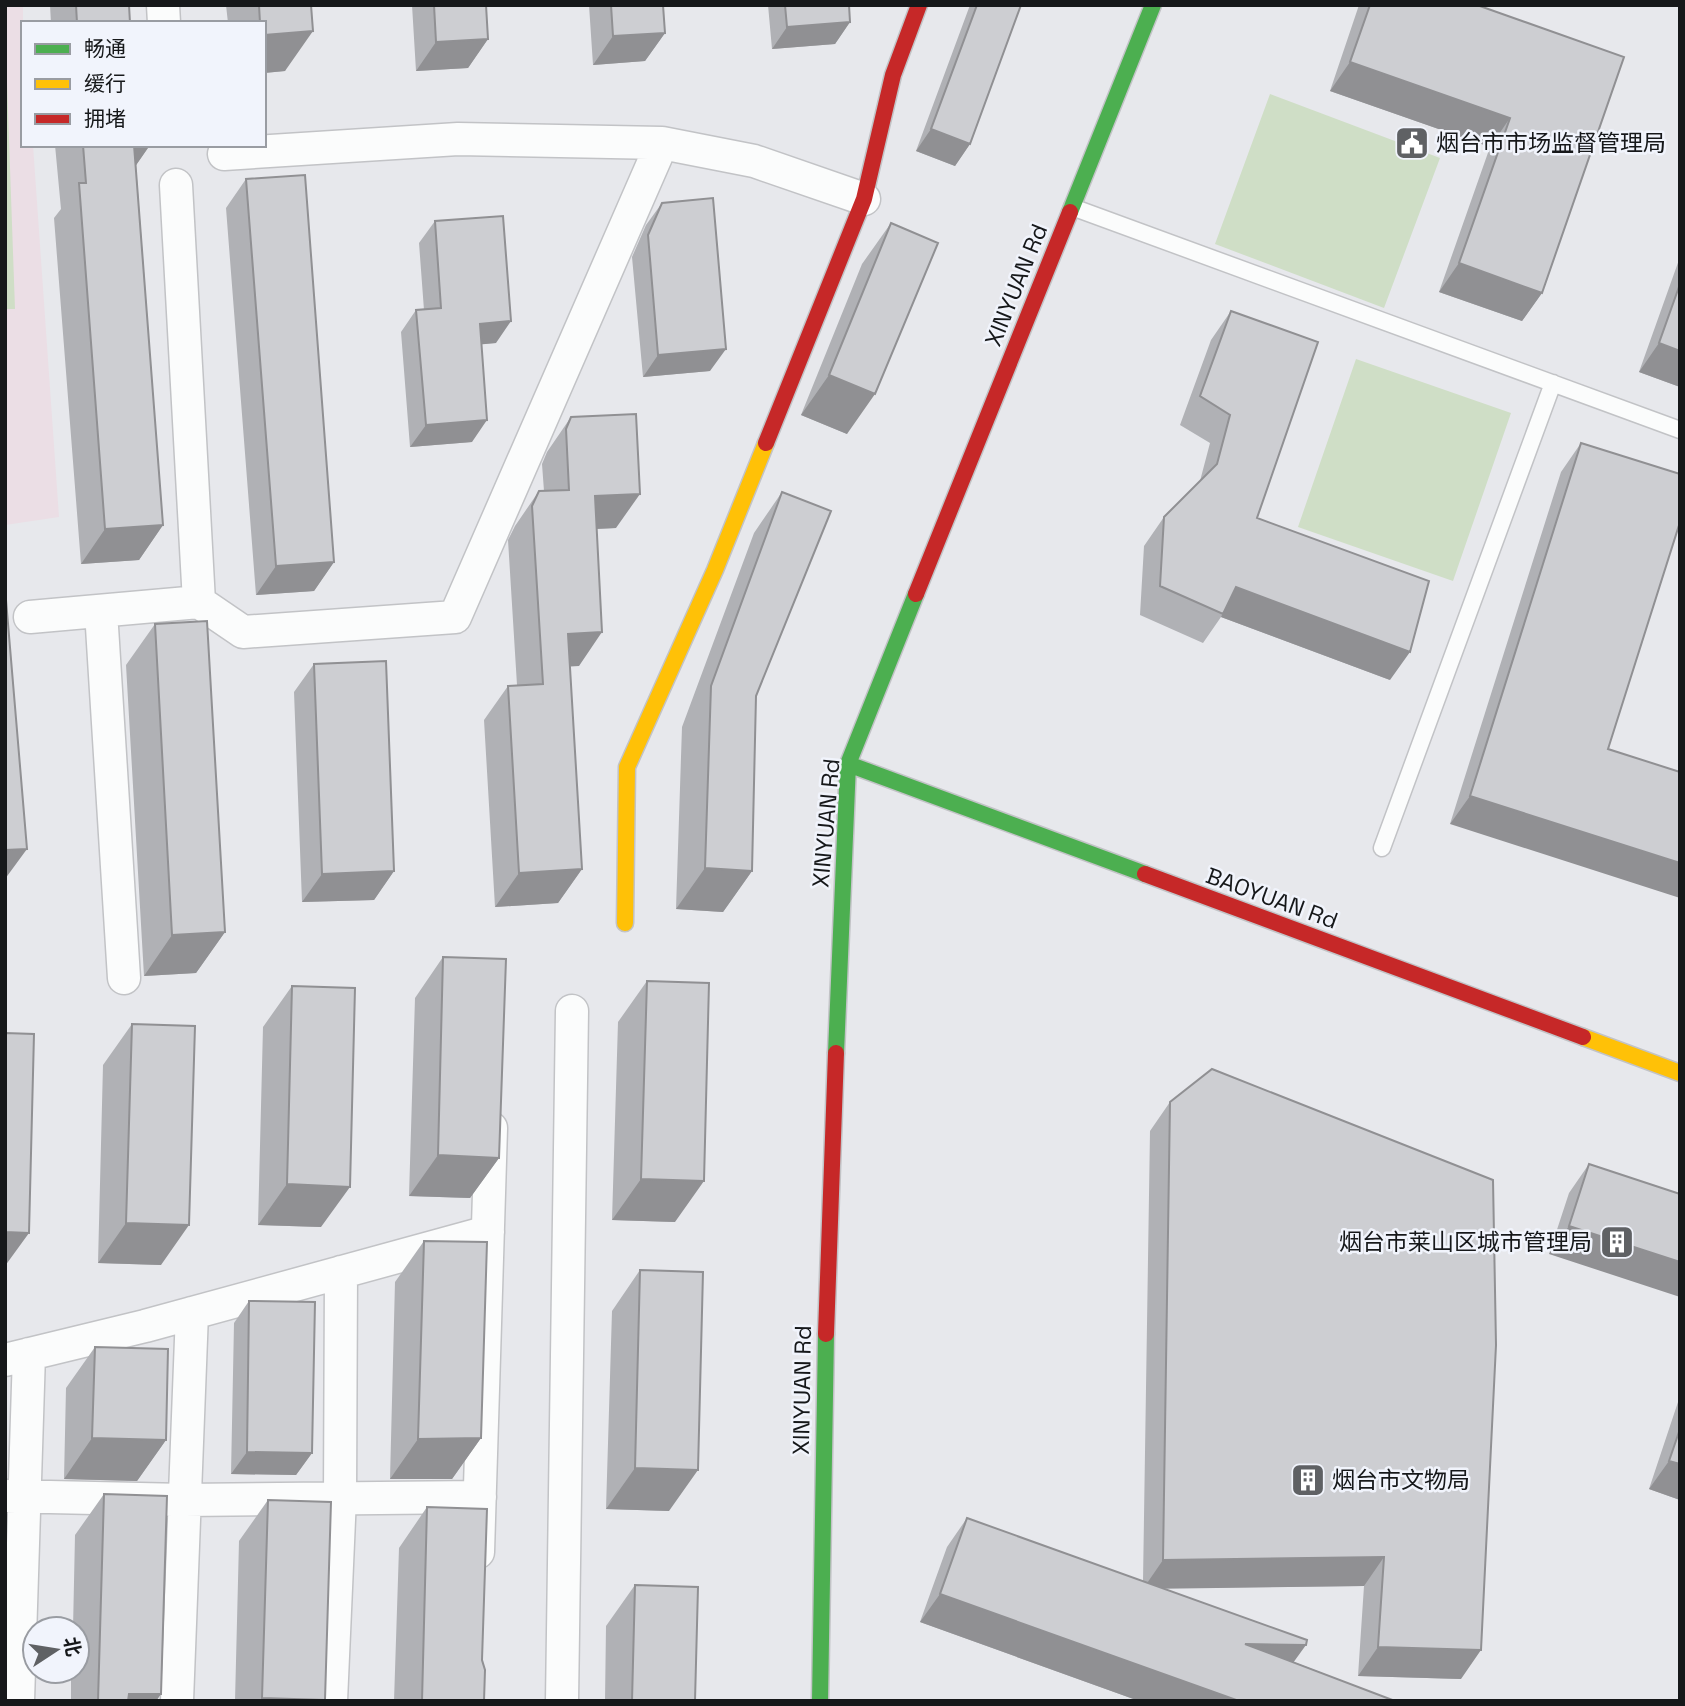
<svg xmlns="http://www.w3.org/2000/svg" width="1685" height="1706" font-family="'Space Grotesk','Noto Sans SC',sans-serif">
<rect width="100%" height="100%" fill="#e7e8ec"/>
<path fill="#ebdee5" d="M 5,5 L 23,5 L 23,145 L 33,145 L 59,517 L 5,525 Z"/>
<path fill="#cfdec6" d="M 5,26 L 15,309 L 5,309 Z
M 1270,94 L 1440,158 L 1384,308 L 1215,244 Z
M 1356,359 L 1511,413 L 1453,581 L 1298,527 Z"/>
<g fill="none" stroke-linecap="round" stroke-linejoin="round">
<g stroke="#c2c3c6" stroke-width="19">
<path id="lane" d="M 1072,207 L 1680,430
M 1382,848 L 1553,383"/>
</g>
<g stroke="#c2c3c6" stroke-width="35">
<path id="street" d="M 163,5 L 164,23
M 224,154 L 458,139 L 662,143 L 754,161 L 864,199
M 176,185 L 199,602
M 101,611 L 124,978
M 30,617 L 199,602 L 243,632 L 455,617 L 662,143
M 5,1360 L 145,1326 L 488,1232
M 5,1496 L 184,1500 L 480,1497
M 478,1552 L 491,1128
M 18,1701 L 29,1354
M 177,1701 L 192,1313
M 331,1701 L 340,1497 L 341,1272
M 562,1701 L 572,1011"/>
</g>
<g stroke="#c2c3c6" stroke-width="19">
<path id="fast" d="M 1070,212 L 1153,5
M 848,764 L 1145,874
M 836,1053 L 848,764 L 916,594
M 820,1701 L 826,1334"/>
</g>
<g stroke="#c2c3c6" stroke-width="19">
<path id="slow" d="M 625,923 L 627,767 L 715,570 L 766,443
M 1583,1037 L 1680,1073"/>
</g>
<g stroke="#c2c3c6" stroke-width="19">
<path id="jam" d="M 766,443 L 864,199 L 893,75 L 919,5
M 916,594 L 1070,212
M 1145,874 L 1583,1037
M 826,1334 L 836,1053"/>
</g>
<use href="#lane" stroke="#fbfcfc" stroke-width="16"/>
<use href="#street" stroke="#fbfcfc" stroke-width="32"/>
<use href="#fast" stroke="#4caf50" stroke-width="16"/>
<use href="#slow" stroke="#ffc107" stroke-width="16"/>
<use href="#jam" stroke="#c62828" stroke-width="16"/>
</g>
<path fill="#b0b1b5" d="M 50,5 L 129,5 L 130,23 L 51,23 Z
M 226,5 L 311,5 L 285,71 L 264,73 L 264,23 L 228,23 Z
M 412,5 L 486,5 L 488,39 L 468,68 L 416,71 Z
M 589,5 L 663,5 L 665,33 L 645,61 L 593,65 Z
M 768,5 L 849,5 L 850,22 L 835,44 L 772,49 Z
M 970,5 L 1021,5 L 970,144 L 955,166 L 916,151 Z
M 1359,5 L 1477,5 L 1624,57 L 1542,293 L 1522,321 L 1439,292 L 1490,147 L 1330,91 Z
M 55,145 L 150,145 L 136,165 L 163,525 L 139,560 L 81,564 L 54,218 L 61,209 Z
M 246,179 L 334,562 L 314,591 L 256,595 L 226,208 Z
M 662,203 L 710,371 L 643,377 L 632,257 L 646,225 Z
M 435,221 L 496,343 L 481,344 L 472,442 L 410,447 L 401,332 L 416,310 L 424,310 L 419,243 Z
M 891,223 L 847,434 L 801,415 L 862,264 Z
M 1680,257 L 1680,387 L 1639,372 Z
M 1231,311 L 1257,518 L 1390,680 L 1221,617 L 1203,643 L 1140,615 L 1144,546 L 1164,517 L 1200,481 L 1210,443 L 1180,425 L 1211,340 Z
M 571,417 L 616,528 L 597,529 L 579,666 L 570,666 L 582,869 L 558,903 L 495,907 L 484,720 L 508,686 L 517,685 L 508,540 L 515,526 L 539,491 L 544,491 L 542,464 L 547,452 Z
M 1581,443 L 1608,749 L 1450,824 L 1561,472 Z
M 782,492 L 756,696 L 752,871 L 723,912 L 676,909 L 682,727 L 754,533 Z
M 155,624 L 225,932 L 196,973 L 144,976 L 126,665 Z
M 314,664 L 394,871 L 374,900 L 302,902 L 294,692 Z
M 443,957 L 499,1158 L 470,1198 L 409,1196 L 415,998 Z
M 647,981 L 675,1222 L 612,1220 L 618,1022 Z
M 292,986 L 321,1227 L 258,1225 L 263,1027 Z
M 132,1024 L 161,1265 L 98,1263 L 103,1065 Z
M 1170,1102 L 1461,1679 L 1358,1676 L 1364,1586 L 1162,1588 L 1294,1662 L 1395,1701 L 1139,1701 L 920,1622 L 947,1547 L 967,1518 L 1143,1582 L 1150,1131 Z
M 1589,1164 L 1680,1194 L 1549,1254 L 1569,1193 Z
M 424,1241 L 481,1438 L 452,1479 L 390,1479 L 395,1282 Z
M 640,1270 L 669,1511 L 606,1509 L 612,1311 Z
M 249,1301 L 312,1453 L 296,1475 L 231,1474 L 234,1323 Z
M 95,1347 L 166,1440 L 137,1481 L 64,1479 L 66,1388 Z
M 1680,1396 L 1680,1500 L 1649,1489 Z
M 104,1494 L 161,1694 L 156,1701 L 71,1701 L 71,1671 L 77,1671 L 77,1629 L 73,1629 L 75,1535 Z
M 268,1500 L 324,1701 L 235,1701 L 239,1541 Z
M 427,1507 L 482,1660 L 484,1701 L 394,1701 L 399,1548 Z
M 635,1585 L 695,1701 L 605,1701 L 606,1626 Z"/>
<path fill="#909093" d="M 850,22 L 835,44 L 772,49 L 787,27 Z
M 313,31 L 285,71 L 264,73 L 264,35 Z
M 665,33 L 645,61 L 593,65 L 613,36 Z
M 488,39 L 468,68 L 416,71 L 436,42 Z
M 1350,62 L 1510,118 L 1490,147 L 1330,91 Z
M 931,129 L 970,144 L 955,166 L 916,151 Z
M 130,145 L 150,145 L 130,174 Z
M 1459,263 L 1542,293 L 1522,321 L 1439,292 Z
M 511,321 L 496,343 L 464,346 L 480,324 Z
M 1659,343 L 1680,351 L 1680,387 L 1639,372 Z
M 726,349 L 710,371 L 643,377 L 658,355 Z
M 829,375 L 875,394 L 847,434 L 801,415 Z
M 487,420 L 472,442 L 410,447 L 426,425 Z
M 640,494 L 616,528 L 571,530 L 595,496 Z
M 163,525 L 139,560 L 81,564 L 105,529 Z
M 334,562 L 314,591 L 256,595 L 276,566 Z
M 1236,587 L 1410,652 L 1390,680 L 1221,617 Z
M 602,632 L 579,666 L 544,668 L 568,634 Z
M 1470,796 L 1680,863 L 1680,898 L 1450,824 Z
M 27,849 L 5,879 L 5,850 Z
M 705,868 L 752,871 L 723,912 L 676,909 Z
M 582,869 L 558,903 L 495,907 L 519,873 Z
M 394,871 L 374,900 L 302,902 L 322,874 Z
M 225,932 L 196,973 L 144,976 L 172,935 Z
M 438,1155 L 499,1158 L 470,1198 L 409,1196 Z
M 641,1179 L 704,1181 L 675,1222 L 612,1220 Z
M 287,1184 L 350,1187 L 321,1227 L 258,1225 Z
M 126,1223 L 189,1225 L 161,1265 L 98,1263 Z
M 1569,1226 L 1680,1262 L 1680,1297 L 1549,1254 Z
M 5,1232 L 29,1233 L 5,1266 Z
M 92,1438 L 166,1440 L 137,1481 L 64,1479 Z
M 481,1438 L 452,1479 L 390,1479 L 418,1439 Z
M 247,1452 L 312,1453 L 296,1475 L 231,1474 Z
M 1669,1461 L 1680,1464 L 1680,1500 L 1649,1489 Z
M 635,1468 L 698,1470 L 669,1511 L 606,1509 Z
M 1384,1557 L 1364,1586 L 1143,1589 L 1163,1560 Z
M 940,1594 L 1239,1701 L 1139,1701 L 920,1622 Z
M 1245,1644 L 1306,1645 L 1285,1674 Z
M 1378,1647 L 1481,1650 L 1461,1679 L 1358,1676 Z
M 129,1694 L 161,1694 L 156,1701 L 123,1701 Z
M 262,1698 L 325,1700 L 324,1701 L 260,1701 Z"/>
<path fill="#cdced2" stroke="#909093" stroke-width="2" d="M 76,5 L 129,5 L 130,23 L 77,23 Z
M 259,5 L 311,5 L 313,31 L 264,35 L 264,23 L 260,23 Z
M 434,5 L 486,5 L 488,39 L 436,42 Z
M 611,5 L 663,5 L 665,33 L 613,36 Z
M 785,5 L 849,5 L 850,22 L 787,27 Z
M 977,5 L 1021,5 L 970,144 L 931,129 Z
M 1370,5 L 1477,5 L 1624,57 L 1542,293 L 1459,263 L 1510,118 L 1350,62 Z
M 83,145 L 134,145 L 163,525 L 105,529 L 79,183 L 86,183 Z
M 305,175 L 334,562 L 276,566 L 246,179 Z
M 713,198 L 726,349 L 658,355 L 648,235 L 662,203 Z
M 503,216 L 511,321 L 480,324 L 487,420 L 426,425 L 416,310 L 441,308 L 435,221 Z
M 891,223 L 938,243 L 875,394 L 829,375 Z
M 1680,284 L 1680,351 L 1659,343 Z
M 1231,311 L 1318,342 L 1257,518 L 1429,581 L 1410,652 L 1236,587 L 1223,614 L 1160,586 L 1164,517 L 1217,464 L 1230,415 L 1200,396 Z
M 636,414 L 640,494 L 595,496 L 602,632 L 568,634 L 582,869 L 519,873 L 508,686 L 543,684 L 532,506 L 539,491 L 569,490 L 566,429 L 571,417 Z
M 1581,443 L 1680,474 L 1680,522 L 1608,749 L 1680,772 L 1680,863 L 1470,796 Z
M 782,492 L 831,511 L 756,696 L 752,871 L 705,868 L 711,686 Z
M 5,588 L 27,849 L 5,850 Z
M 207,621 L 225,932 L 172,935 L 155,624 Z
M 386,661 L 394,871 L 322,874 L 314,664 Z
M 443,957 L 506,959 L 499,1158 L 438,1155 Z
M 647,981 L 709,983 L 704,1181 L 641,1179 Z
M 292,986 L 355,988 L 350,1187 L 287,1184 Z
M 132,1024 L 195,1026 L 189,1225 L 126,1223 Z
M 5,1033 L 34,1034 L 29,1233 L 5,1232 Z
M 1212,1069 L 1493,1180 L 1496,1345 L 1481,1650 L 1378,1647 L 1384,1557 L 1163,1560 L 1170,1102 Z
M 1589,1164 L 1680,1194 L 1680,1262 L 1569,1226 Z
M 424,1241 L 487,1242 L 481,1438 L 418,1439 Z
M 640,1270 L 703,1272 L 698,1470 L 635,1468 Z
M 249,1301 L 315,1302 L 312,1453 L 247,1452 Z
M 95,1347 L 168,1349 L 166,1440 L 92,1438 Z
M 1680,1429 L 1680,1464 L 1669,1461 Z
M 104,1494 L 167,1496 L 161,1694 L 129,1694 L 128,1701 L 98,1701 Z
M 268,1500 L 331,1502 L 325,1700 L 262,1698 Z
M 427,1507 L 487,1509 L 482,1660 L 485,1670 L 484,1701 L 422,1701 Z
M 967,1518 L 1307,1640 L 1306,1645 L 1245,1644 L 1395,1701 L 1239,1701 L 940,1594 Z
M 635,1585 L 698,1587 L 695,1701 L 632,1701 Z"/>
<defs>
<g id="civic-square" transform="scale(1.75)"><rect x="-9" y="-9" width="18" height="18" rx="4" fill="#5f6164" stroke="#f1f4fc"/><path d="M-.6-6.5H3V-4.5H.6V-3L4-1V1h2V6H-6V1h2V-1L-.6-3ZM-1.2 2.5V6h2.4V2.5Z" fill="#fff"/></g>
<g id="building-square" transform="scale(1.75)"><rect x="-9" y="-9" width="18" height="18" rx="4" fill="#5f6164" stroke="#f1f4fc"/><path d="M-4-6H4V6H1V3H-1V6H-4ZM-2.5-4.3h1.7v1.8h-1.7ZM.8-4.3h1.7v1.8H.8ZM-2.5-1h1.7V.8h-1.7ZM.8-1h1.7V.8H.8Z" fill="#fff"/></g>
</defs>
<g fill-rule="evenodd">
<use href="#civic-square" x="1412" y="143"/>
<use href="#building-square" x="1617" y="1242"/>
<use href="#building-square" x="1308" y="1480"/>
</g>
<g text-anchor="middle" stroke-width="5" stroke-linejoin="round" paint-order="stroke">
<g font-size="23" fill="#16181a" stroke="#f1f4fc" text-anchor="start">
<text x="1436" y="151">烟台市市场监督管理局</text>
<text x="1592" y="1250" text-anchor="end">烟台市莱山区城市管理局</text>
<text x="1332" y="1488">烟台市文物局</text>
</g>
<g font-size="23" fill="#16181a" stroke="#f1f4fc">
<text transform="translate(1016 285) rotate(-68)" y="8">XINYUAN Rd</text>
<text transform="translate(826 823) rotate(-85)" y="8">XINYUAN Rd</text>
<text transform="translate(1272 898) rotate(20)" y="8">BAOYUAN Rd</text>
<text transform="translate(802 1390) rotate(-89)" y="8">XINYUAN Rd</text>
</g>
</g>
<rect width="1685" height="1706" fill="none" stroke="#16181a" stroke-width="14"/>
<rect x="21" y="21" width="245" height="126" fill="#f1f4fc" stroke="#999ca2" stroke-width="2"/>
<rect x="35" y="44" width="35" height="10" fill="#4caf50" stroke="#999ca2" stroke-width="2"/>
<text x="84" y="56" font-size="21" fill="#16181a">畅通</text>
<rect x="35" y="79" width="35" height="10" fill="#ffc107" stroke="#999ca2" stroke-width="2"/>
<text x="84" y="91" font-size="21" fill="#16181a">缓行</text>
<rect x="35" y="114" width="35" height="10" fill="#c62828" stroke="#999ca2" stroke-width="2"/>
<text x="84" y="126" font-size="21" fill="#16181a">拥堵</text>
<g transform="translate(56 1650) rotate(78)"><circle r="33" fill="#f1f4fc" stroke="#999ca2" stroke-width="2"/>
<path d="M0-5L12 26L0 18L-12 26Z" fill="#5f6164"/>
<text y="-10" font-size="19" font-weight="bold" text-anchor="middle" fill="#16181a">北</text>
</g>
</svg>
